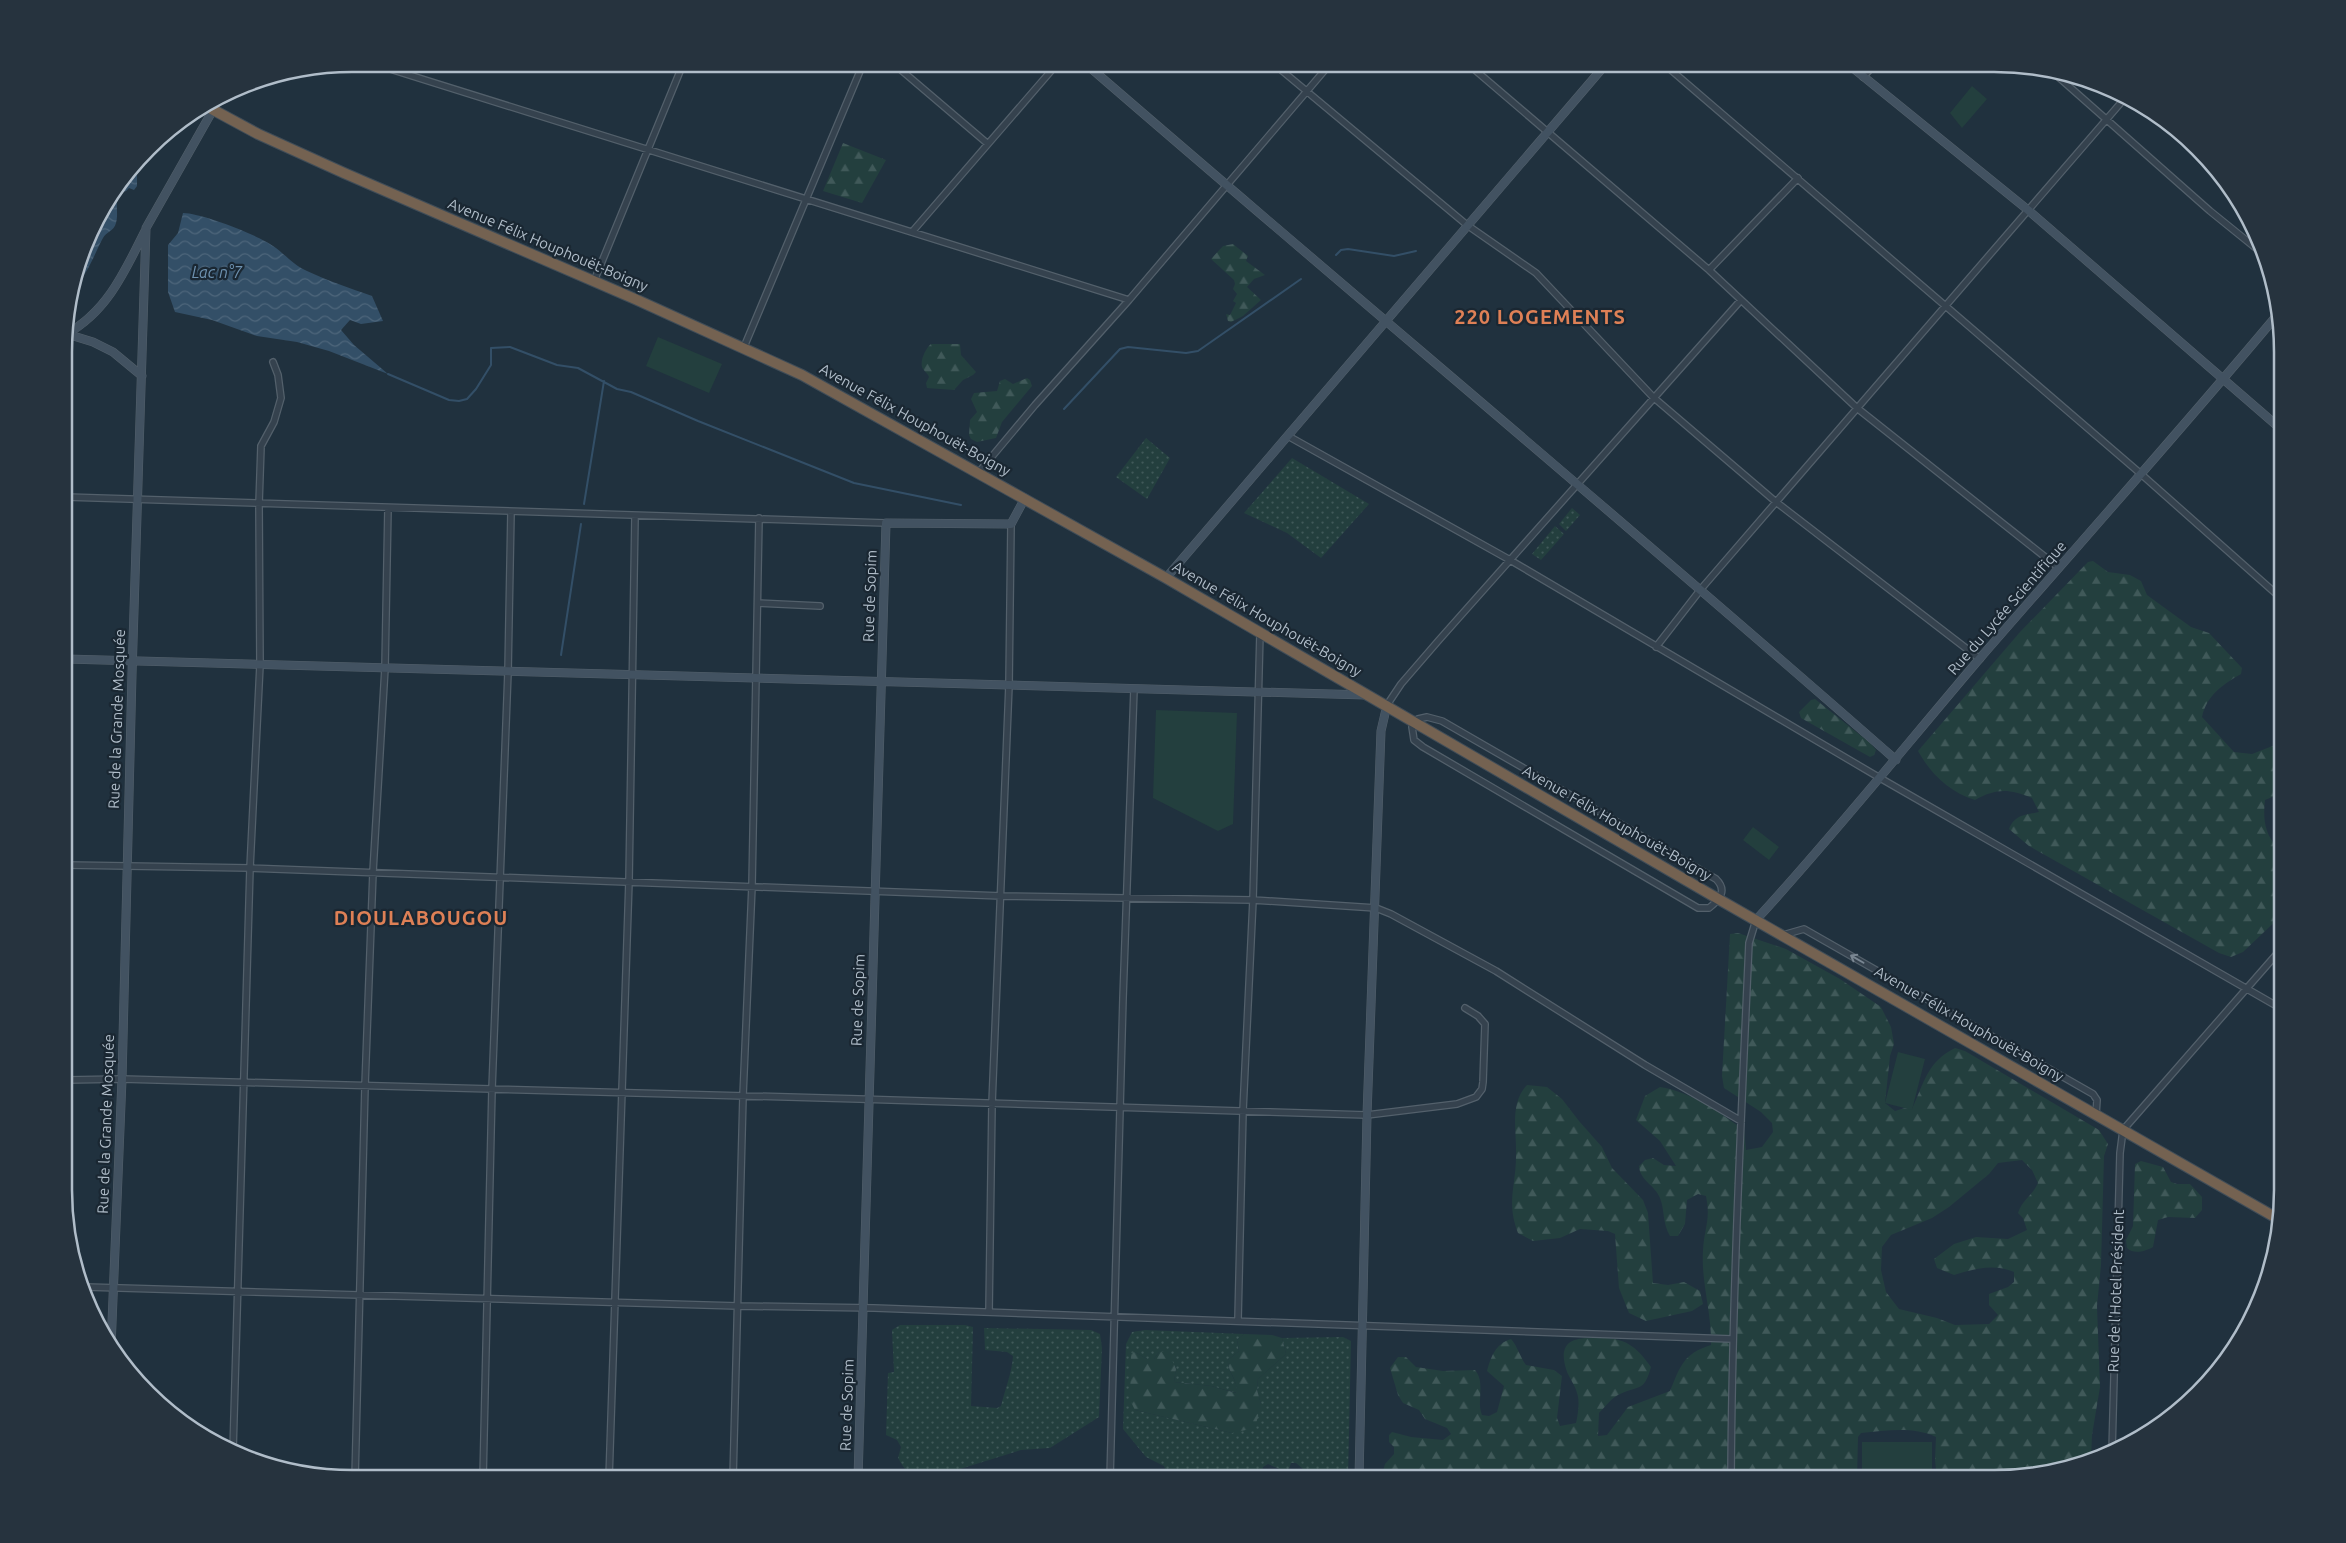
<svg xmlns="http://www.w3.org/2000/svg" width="2346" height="1543" font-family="Ubuntu,sans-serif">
<defs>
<pattern id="grass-dots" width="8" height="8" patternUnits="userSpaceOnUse" patternTransform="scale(1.25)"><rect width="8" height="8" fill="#233f3e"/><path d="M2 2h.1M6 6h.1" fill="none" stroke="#405959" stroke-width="1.8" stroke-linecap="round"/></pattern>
<pattern id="forest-firs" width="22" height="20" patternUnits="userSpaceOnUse" patternTransform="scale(1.25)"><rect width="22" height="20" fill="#233f3e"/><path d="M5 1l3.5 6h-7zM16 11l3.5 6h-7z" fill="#405959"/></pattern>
<pattern id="water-waves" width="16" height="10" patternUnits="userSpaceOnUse" patternTransform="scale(1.25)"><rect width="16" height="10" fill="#334f67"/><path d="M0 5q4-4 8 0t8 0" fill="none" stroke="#4e667b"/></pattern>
</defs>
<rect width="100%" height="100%" fill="#20313e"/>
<path fill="url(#grass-dots)" d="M 1146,438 L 1170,458 L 1147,499 L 1116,477 Z
M 1292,458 L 1369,504 L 1321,558 L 1287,533 L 1244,513 Z
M 1572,508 L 1580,515 L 1566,531 L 1559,524 Z
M 1555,526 L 1564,534 L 1541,560 L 1532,554 Z
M 900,1325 L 965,1325 L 973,1327 L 971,1406 L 997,1408 L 1001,1406 C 1005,1389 1012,1373 1013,1356 L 1007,1352 L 985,1350 L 984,1328 L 1091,1330 L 1100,1334 L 1102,1348 L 1099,1417 L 1050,1448 L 1021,1450 L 928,1479 C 912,1479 906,1472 898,1458 L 901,1447 L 897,1440 L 886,1435 L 888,1373 L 894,1372 L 892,1330 Z
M 1145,1330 L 1244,1334 L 1237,1340 L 1239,1351 L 1228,1360 C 1227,1372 1238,1380 1237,1393 L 1211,1386 L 1174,1382 L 1176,1368 L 1159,1352 L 1154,1359 L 1147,1359 L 1135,1352 L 1135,1410 L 1232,1433 L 1261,1404 L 1257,1390 L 1258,1379 L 1286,1354 L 1282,1338 L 1343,1337 L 1351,1341 L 1348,1479 L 1305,1479 L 1302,1468 L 1296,1463 L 1291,1463 L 1289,1469 L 1284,1471 L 1268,1464 L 1263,1467 L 1261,1479 L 1152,1479 L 1167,1474 L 1164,1466 L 1146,1457 L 1123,1429 L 1126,1344 L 1132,1332 Z"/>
<path fill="url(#forest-firs)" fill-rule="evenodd" d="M 843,143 L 886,160 L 862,203 L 823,191 Z
M 1233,244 L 1248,256 L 1246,261 L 1265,275 L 1254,279 L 1247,287 L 1261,300 L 1243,316 L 1231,322 L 1228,321 L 1226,314 L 1230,315 L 1236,303 L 1233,301 L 1237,294 L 1233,289 L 1235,284 L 1234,280 L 1211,259 L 1223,246 Z
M 931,344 L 960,344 L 961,355 L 976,372 L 973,375 L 963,380 L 954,390 L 927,388 L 926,383 L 929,377 C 928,374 923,370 922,367 C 920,360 926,348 931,344 Z
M 1027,378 L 1030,380 L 1032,386 L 1002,422 L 996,438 L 977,442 L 971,439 L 969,435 L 970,420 L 977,412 L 971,399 L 974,393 L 997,391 L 1000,381 L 1005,379 L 1013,384 Z
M 2093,561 L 2108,572 L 2130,575 L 2141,581 L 2147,595 L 2191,627 L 2209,633 L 2242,668 L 2241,674 C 2222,685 2207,695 2202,717 L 2234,752 L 2252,754 L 2275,745 L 2282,745 L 2282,793 L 2265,800 C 2263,817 2264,835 2278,847 L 2282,847 L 2282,915 L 2243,952 L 2231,957 L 2219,953 L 2029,846 L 2009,829 C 2015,814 2026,815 2039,812 L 2032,798 C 2009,789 1997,788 1975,800 C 1949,792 1930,773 1918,751 L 2020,632 L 2088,562 Z
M 1815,699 L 1870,743 L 1876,750 L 1874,755 L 1870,757 L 1801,718 L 1799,712 L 1811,700 Z
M 1738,933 L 1786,949 L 1840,979 L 1881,1007 L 1891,1027 L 1894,1044 L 1890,1056 L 1885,1103 L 1895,1111 L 1905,1108 L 1912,1109 C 1924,1083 1927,1062 1955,1048 L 1965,1051 L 2099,1130 L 2108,1144 L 2104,1156 L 2101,1265 L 2097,1306 L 2100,1387 L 2092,1435 L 2091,1460 C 2041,1481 1989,1479 1937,1479 L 1935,1460 L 1936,1437 C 1912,1426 1886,1431 1861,1433 L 1858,1437 L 1857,1479 L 1384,1479 L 1382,1475 L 1385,1464 L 1394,1454 L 1394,1447 L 1389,1442 L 1389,1435 L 1392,1432 L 1411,1437 L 1443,1440 L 1451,1434 L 1447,1428 L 1425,1419 L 1419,1410 L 1403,1403 L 1398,1395 L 1390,1368 L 1398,1357 L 1406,1357 L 1416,1367 L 1443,1371 L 1475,1370 C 1486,1383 1476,1401 1482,1415 L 1489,1416 L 1497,1412 L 1504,1386 L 1487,1371 C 1491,1357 1495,1344 1511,1339 C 1518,1347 1520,1357 1526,1365 L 1554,1370 L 1562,1376 L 1557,1418 L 1560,1426 L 1576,1423 C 1578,1414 1580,1401 1577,1393 C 1575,1385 1570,1379 1567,1372 C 1555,1337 1578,1337 1605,1338 C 1628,1339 1638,1349 1651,1367 C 1644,1392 1640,1385 1620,1394 C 1612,1397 1605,1407 1599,1413 L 1598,1436 L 1607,1435 L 1628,1407 L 1670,1391 C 1681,1365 1683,1354 1711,1345 C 1712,1313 1701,1283 1703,1251 C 1704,1228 1711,1221 1706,1196 L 1698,1194 L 1687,1200 L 1685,1224 L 1678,1236 L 1670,1236 C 1662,1222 1665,1211 1660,1198 C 1655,1185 1640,1181 1639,1166 L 1645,1160 L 1653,1158 L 1664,1165 L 1676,1166 L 1660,1141 L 1636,1120 L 1645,1096 L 1660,1087 C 1691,1092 1719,1112 1744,1130 L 1746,1150 L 1762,1147 L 1773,1132 L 1772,1123 L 1761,1112 L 1724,1088 L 1722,1076 L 1730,934 ZM 2022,1160 L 2032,1170 L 2038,1183 C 2031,1198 2024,1197 2018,1213 L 2023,1218 L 2027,1230 L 2008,1239 L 1976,1237 L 1954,1244 L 1934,1259 L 1937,1268 L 1954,1275 C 1974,1269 1994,1263 2014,1272 L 2014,1282 L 2008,1287 L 1989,1294 L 1989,1305 L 1998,1315 L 1989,1324 L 1955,1325 L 1937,1318 L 1899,1309 L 1886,1292 L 1881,1270 L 1882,1247 L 1891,1235 L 1932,1218 L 1949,1207 L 1989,1174 L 1998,1163 Z
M 1527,1085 L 1547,1087 L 1562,1099 L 1579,1121 L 1602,1147 L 1612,1168 L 1643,1200 L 1648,1213 L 1653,1283 L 1668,1285 L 1684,1282 L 1700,1291 L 1703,1304 L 1692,1311 L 1646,1321 L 1629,1313 L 1619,1288 L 1615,1234 L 1608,1231 L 1580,1229 L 1560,1238 L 1533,1241 L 1518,1233 C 1506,1202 1516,1186 1516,1156 C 1517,1132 1509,1104 1527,1085 Z
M 2141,1161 L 2163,1167 L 2171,1182 L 2177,1184 L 2190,1184 L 2202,1197 L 2202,1210 L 2195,1218 L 2168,1217 L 2158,1220 L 2153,1247 C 2146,1251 2134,1255 2127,1248 L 2126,1240 L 2133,1226 L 2135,1164 Z
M 1244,1334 L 1272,1335 L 1282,1338 L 1286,1354 L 1258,1379 L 1257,1390 L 1261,1404 L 1255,1428 L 1232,1433 L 1135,1410 L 1130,1400 L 1131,1353 L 1135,1352 L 1147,1359 L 1154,1359 L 1159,1352 L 1168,1351 L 1176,1369 L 1174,1382 L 1211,1386 L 1236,1393 C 1239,1380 1227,1372 1228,1360 L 1239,1351 L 1237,1340 Z"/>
<path fill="#233f3e" d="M 1972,86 L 1987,99 L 1962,128 L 1950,113 Z
M 658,337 L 722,364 L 709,393 L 646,366 Z
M 1156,710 L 1237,713 L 1233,824 L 1218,831 L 1153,798 Z
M 1753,827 L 1779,847 L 1769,860 L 1743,840 Z
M 1898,1052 L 1925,1059 L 1912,1110 L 1885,1103 Z
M 1862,1442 L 1932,1442 L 1932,1479 L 1862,1479 Z"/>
<path fill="url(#water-waves)" d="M 137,167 L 137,186 L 134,190 L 129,188 L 126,191 L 120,193 C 114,203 119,212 116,223 C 114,231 106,232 103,238 C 95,252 88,275 75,285 L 94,224 Z
M 183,213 C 201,213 258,235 273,246 C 285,254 293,265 307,271 C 328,281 350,288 372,296 L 383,321 L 361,324 L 350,320 L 341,330 L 354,345 L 388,374 L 329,351 L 297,342 L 257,336 L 212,320 L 175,312 L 168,292 L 168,245 L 178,233 Z"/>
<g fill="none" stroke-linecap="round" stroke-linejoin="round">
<path stroke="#334f67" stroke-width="2" d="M 1336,255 L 1341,250 L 1348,249 L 1394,256 L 1416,251
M 388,374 L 449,400 L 459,401 L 467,399 L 476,389 L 491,365 L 491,348 L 510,347 L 557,365 L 578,368 L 617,389 L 631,392 L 698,421 L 854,483 L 961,505
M 1064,409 L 1120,349 L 1128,347 L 1186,353 L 1198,351 L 1301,279
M 584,504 L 604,381
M 561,655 L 581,524"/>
<g stroke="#53606b" stroke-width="8">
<path id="street" d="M 374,64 L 1129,300
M 894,64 L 988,144
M 1274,64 L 1467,225 L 1536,273 L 1653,397 L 1776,502 L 1980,659
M 1468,64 L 1709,270 L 1857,408 L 2059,568
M 1664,64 L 2141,474 L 2282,599
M 2055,74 L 2210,211 L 2262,253
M 1863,77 L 1875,64
M 912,232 L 1057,64
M 1709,270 L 1798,178
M 594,281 L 683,64
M 744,347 L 863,64
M 1288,436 L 1510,560 L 1880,778 L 2282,1009
M 979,472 L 1035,405 L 1129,300 L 1330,64
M 66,497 L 886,523
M 758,603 L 820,606
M 1656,647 L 1701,589 L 2125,98
M 1387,705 L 1401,684 L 1439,640 L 1741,300
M 1427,717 L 1442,721 L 1716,879 C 1728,891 1719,900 1709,908 L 1698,908 L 1423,747 L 1414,740 L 1412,727 L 1418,719 Z
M 66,865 L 250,868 L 1002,896 L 1253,900 L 1376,908 L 1391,914 L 1496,971 L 1645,1065 L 1741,1121
M 1783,935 L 1804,929 L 2093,1094 L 2097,1100 L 2096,1115
M 66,1080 L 122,1079 L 859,1099 L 1367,1115 L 1457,1104 L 1476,1097 L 1482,1089 L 1483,1082 L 1485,1024 L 1478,1016 L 1465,1008
M 86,1287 L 738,1306 L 874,1308 L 1732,1339
M 989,1312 L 992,1104 L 1009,685 L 1011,524
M 1238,1320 L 1243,1111 L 1253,900 L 1260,633
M 233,1451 L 250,868 L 260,665 L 259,504 L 261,446 L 274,422 L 281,398 L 278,375 L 273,362
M 2112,1452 L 2120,1153 L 2123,1130 L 2282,948
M 355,1479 L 365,1086 L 373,872 L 385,668 L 388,508
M 483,1479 L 492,1089 L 508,672 L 511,512
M 609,1479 L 629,881 L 635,516
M 733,1479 L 743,1096 L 752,886 L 759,518
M 1110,1479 L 1123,998 L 1134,689
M 1731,1479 C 1732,1300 1741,1121 1749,943 L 1756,920"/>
</g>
<g stroke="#53606b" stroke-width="9">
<path id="secondary" d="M 1086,64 C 1355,297 1629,525 1896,760
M 1848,64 L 2028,210 L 2282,430
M 66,334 C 107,312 125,271 145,231
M 67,334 L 93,342 L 113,352 L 142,376
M 1166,578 L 1606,64
M 66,659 L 1366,695
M 1756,920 C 1834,835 1906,745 1981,657 C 2080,543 2181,430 2278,314
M 111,1347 L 122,1079 L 132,674 L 146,228 L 218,101
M 858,1479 L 886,523 L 1011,524 L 1025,498
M 1359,1479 L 1367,1115 L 1381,731 L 1387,705"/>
</g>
<g stroke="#404d58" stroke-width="12">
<path id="highway" d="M 208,107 L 258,134 L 344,173 L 635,299 L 802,375 L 1166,578 L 1720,900 L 2280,1220"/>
</g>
<use href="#street" stroke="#35424e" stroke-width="5.5"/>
<use href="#secondary" stroke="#425261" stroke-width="8"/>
<use href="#highway" stroke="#746251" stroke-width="10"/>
</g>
<defs><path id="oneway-shaft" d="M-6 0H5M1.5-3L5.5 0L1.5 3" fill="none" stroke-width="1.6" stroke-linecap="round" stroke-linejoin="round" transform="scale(1.25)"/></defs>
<use stroke="#798692" href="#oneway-shaft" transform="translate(1857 959) rotate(-150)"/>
<g text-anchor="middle" stroke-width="4.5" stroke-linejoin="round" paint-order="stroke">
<g font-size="15" fill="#b0bdc9" stroke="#1a2732">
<text transform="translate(548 245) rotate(23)" y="5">Avenue Félix Houphouët-Boigny</text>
<text transform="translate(915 420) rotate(29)" y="5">Avenue Félix Houphouët-Boigny</text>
<text transform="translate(870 596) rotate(-88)" y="5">Rue de Sopim</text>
<text transform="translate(2007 608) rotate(-49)" y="5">Rue du Lycée Scientifique</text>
<text transform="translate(1267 619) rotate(30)" y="5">Avenue Félix Houphouët-Boigny</text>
<text transform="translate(117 719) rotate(-88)" y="5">Rue de la Grande Mosquée</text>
<text transform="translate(1617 823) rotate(30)" y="5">Avenue Félix Houphouët-Boigny</text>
<text transform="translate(858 1000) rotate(-88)" y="5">Rue de Sopim</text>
<text transform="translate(1969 1024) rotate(30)" y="5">Avenue Félix Houphouët-Boigny</text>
<text transform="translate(106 1124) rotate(-88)" y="5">Rue de la Grande Mosquée</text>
<text transform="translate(2116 1291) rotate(-88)" y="5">Rue de l'Hotel Président</text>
<text transform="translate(847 1405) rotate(-88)" y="5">Rue de Sopim</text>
</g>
<g font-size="16" font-style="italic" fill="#6e92b0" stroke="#1a2732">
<text x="217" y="278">Lac n°7</text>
</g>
<g font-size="20" font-weight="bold" letter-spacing="1" fill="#de8056" stroke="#1a2732">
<text x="1540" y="324">220 LOGEMENTS</text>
<text x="421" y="925">DIOULABOUGOU</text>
</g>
</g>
<path d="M0 0H2346V1543H0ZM352 72H1994A280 280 0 0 1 2274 352V1190A280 280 0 0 1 1994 1470H352A280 280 0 0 1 72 1190V352A280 280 0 0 1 352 72Z" fill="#26333e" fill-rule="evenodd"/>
<path fill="none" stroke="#b0bdc9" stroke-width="2.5" d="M352 72H1994A280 280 0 0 1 2274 352V1190A280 280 0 0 1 1994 1470H352A280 280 0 0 1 72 1190V352A280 280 0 0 1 352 72Z"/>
</svg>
